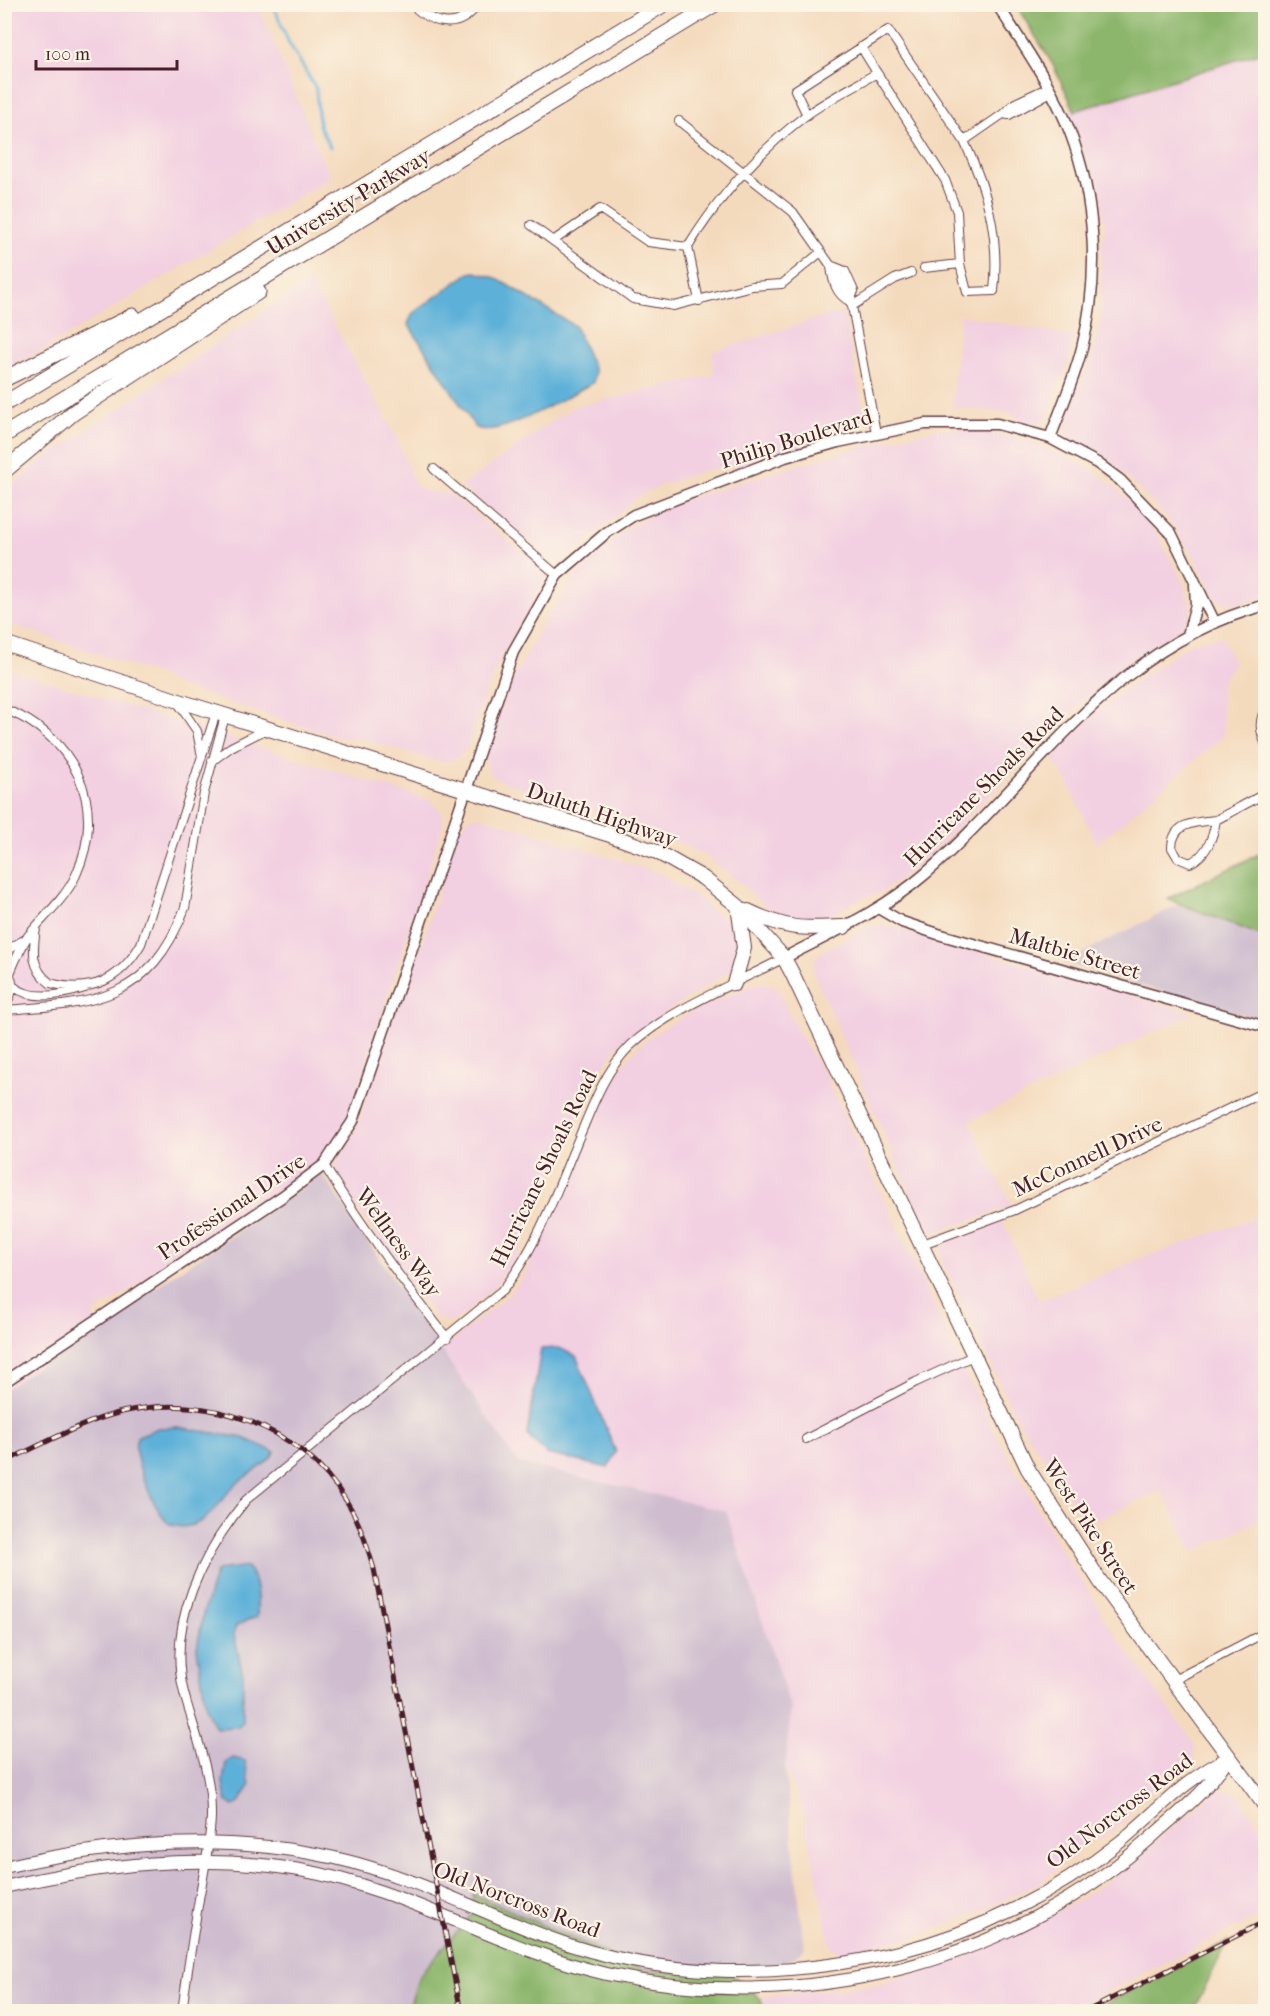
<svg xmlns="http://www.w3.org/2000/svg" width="1270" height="2016" font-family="'IM FELL French Canon',serif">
<rect width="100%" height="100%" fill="#fcf5e5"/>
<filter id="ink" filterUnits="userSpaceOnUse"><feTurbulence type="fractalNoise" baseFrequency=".0167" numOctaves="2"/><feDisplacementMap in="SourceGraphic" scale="12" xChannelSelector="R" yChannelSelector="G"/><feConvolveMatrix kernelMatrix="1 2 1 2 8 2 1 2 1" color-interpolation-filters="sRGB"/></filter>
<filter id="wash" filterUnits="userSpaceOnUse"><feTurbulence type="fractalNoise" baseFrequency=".008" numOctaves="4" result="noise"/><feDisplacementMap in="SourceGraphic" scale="24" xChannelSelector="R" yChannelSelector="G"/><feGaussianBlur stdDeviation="1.35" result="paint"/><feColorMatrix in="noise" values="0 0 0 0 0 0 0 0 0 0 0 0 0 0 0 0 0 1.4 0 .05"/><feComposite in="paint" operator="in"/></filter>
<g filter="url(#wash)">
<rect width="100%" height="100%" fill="#f4dabd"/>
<path fill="#f2cfe1" d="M 5,4 L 258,5 L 330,178 L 47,347 L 5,368 Z
M 1265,50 L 1266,335 L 1263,336 L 1266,343 L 1265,597 L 1237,604 L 1224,602 L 1216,597 L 1195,558 L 1170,521 L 1145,494 L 1121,472 L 1074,442 L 1065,427 L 1076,388 L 1089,367 L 1101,319 L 1101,251 L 1105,226 L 1100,192 L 1069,110 Z
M 310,281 L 396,437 L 415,484 L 425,491 L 450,494 L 540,567 L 546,578 L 543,587 L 504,652 L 487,688 L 466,749 L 453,761 L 441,762 L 359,738 L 339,738 L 174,684 L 162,676 L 5,622 L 5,491 L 38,463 Z
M 831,314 L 844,314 L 864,412 L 862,422 L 844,435 L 741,465 L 704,470 L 659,486 L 639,496 L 563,561 L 550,559 L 461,486 L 573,407 L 714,375 L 712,352 Z
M 960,315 L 1075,337 L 1065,370 L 1046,418 L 1039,423 L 1025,424 L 1010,413 L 952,407 Z
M 936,429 L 973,430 L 1026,440 L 1084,465 L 1114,486 L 1136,507 L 1158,536 L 1181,579 L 1190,601 L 1190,614 L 1183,628 L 1115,673 L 1073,711 L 927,858 L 881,892 L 862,898 L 821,920 L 797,922 L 773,913 L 742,884 L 701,853 L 628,820 L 498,780 L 489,772 L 486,762 L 488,745 L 504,697 L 540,629 L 572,581 L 603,548 L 628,528 L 674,503 L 842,452 Z
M 1221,636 L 1234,663 L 1220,684 L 1224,735 L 1097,844 L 1066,779 L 1051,755 L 1093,714 L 1165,661 L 1192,643 Z
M 5,668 L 429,800 L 441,811 L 443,824 L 346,1123 L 334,1143 L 311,1168 L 181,1257 L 93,1313 L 97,1325 L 5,1390 Z
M 479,816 L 659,873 L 700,899 L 729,924 L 735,931 L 739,945 L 734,965 L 724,974 L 620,1042 L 594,1080 L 513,1263 L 497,1284 L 469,1310 L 454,1321 L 446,1321 L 437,1318 L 410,1284 L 335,1175 L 334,1167 L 353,1134 L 363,1108 L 409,967 L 420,950 L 459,829 L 470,818 Z
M 884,925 L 906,931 L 1193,1013 L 969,1121 L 1012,1206 L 936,1232 L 926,1228 L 814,974 L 814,962 L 821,952 L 871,926 Z
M 757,983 L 771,984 L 777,988 L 805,1045 L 822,1069 L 987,1419 L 1057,1544 L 1099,1606 L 1101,1615 L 1195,1744 L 1194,1761 L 1191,1764 L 1167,1778 L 1138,1802 L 1127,1819 L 1102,1838 L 1091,1841 L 1041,1882 L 983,1910 L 923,1934 L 844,1953 L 835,1950 L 830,1944 L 803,1809 L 785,1769 L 791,1709 L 726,1512 L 518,1463 L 441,1350 L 508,1296 L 523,1278 L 610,1086 L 626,1061 L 640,1045 L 655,1033 L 697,1009 Z
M 1265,1214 L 1265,1517 L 1193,1552 L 1162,1490 L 1097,1520 L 1094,1516 L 1084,1519 L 1016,1417 L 941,1258 L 942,1248 L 947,1242 L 1002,1220 L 1039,1301 L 1135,1261 Z
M 1219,1789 L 1236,1793 L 1265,1834 L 1265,1913 L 1067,2011 L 765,2012 L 762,1997 L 882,1984 L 953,1961 L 1017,1933 L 1076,1902 L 1107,1882 Z"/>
<path fill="#cfbdcf" d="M 1178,905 L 1265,932 L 1265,1021 L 1063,963 Z
M 322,1174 L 518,1463 L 726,1511 L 791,1709 L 785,1769 L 804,1948 L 794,1958 L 733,1975 L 644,1970 L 473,1894 L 482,2011 L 5,2011 L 4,1390 Z"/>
<path fill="#8cb66c" stroke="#6b6a4c" stroke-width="1.5" d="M 1016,5 L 1265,5 L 1265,51 L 1075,111 L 1052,63 Z
M 1265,851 L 1265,937 L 1167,899 Z
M 473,1894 L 644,1970 L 733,1975 L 761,1999 L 764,2011 L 408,2012 L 419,1976 L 474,1912 Z
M 1228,1941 L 1193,2011 L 1092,2011 Z"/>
<path fill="#5db1d9" stroke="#546882" stroke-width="1.5" d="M 475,272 L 496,278 L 575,326 L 595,372 L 593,383 C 569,394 498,441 475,427 L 408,324 L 413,313 L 469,273 Z
M 559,1348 L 576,1356 L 616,1452 L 608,1468 L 547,1454 L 527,1435 L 541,1349 Z
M 177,1427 L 243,1438 L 275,1452 C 266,1467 248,1473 236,1484 C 222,1497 211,1520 192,1525 C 184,1528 172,1527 166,1521 C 154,1508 128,1451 138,1436 L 158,1428 Z
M 247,1567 C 258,1580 258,1601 257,1617 L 236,1625 L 234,1635 L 243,1675 L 243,1721 L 238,1727 L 216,1728 L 206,1707 L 197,1648 L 203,1615 L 216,1572 L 223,1569 Z
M 233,1758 L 245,1761 L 250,1786 L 238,1804 L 233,1806 L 226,1801 L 223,1782 L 226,1763 Z"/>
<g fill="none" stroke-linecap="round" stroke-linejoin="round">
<path stroke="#5db1d9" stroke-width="3" d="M 273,4 L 288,41 L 316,89 L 319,125 L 330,147
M 1191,2012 L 1193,2009"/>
</g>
</g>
<g filter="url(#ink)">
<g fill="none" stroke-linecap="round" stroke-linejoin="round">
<g stroke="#643b41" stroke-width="10">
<path id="minor" d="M 411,4 C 433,25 459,32 478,4
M 861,47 L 877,73
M 1003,114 L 1009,115 L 1051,92
M 807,115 L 795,90 L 888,30 L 964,141 L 1003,114 L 1015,103 L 1049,87
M 679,121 L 793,212 L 841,280 L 852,306 L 876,433
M 531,225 L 633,299 L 674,306 L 752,286 L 782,284 L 821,252
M 553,241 L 600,209 L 648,242 L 688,247 L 699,301
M 688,247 C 719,197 758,152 805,116 C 827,100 853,87 877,73 L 945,180 L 957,212 L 960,264 L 924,268
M 960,264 L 967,292 L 994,291 C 1000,236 987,189 964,141
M 830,265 L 845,271 L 854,291 L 850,302
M 831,267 C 833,282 836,294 849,301
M 852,306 L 895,279 L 911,273
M 434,469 L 557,575
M 176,700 L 197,731 L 201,752
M 1266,708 C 1258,721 1260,731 1266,745
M 4,709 C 74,735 108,805 76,875 C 65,899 44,916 28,936 C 21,947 15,961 10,973
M 212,761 L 231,747 L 267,729
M 1216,820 C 1213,838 1207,855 1190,863 L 1178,858 L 1172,848 C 1172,822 1196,822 1216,820 Z
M 1216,820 L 1266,793
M 36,928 C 33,950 30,968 50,983 C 92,994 120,980 141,944 L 216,713
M 4,952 L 27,938
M 4,966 C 15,979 15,993 4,1006
M 13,986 C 32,1002 63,995 85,988
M 4,1010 C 93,1004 149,1002 185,908 L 204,793 L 225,716
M 324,1165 C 361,1226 403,1282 447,1338
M 920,1245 L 1015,1210 L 1266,1091
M 806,1439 L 916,1382 L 973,1356
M 1172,1681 L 1266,1632
M 182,2012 C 187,1974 193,1936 199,1899 C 204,1872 210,1844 211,1817 C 212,1773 195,1734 184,1693 C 166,1623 204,1551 246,1500 L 502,1291 C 540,1244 559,1183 583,1128 C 595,1099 607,1069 630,1046 C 668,1010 737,983 784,958"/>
</g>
<g stroke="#643b41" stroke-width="13">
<path id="tertiary" d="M 997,4 C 1023,45 1053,87 1070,132 C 1096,200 1100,277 1082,348 C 1074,379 1061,409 1050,438
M 1188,635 L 1196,605 L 1195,585
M 878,908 L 902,922 L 938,934 L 1266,1027
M 784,958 C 832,933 883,910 924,875 C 1037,777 1111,645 1266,605
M 4,1382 L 283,1196 L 324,1165 L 353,1121 L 513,652 L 557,575 L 606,533 L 634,515 L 785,457 L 838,442 L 925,424 L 997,424 L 1050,438 L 1097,463 L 1120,480 L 1171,533 L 1215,623"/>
</g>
<g stroke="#643b41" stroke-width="14">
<path id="secondary" d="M 4,1867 C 114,1842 224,1833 335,1858 C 410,1875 478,1911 550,1938 C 661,1980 784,1979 898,1952 C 978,1932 1056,1893 1120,1842 C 1155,1813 1186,1778 1228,1758
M 4,1887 C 106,1864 196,1853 300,1870 C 407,1889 500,1949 606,1974 C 799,2016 1009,1966 1155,1834 C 1182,1810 1209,1789 1228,1758"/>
</g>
<g stroke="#643b41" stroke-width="16">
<path id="primary" d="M 4,643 L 176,700 L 607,834 L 657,852 L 703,878 L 738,906 L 784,958 L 793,975 L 1028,1469 L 1100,1581 L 1266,1807
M 748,911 C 787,930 802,929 844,927
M 734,984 L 744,948 L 738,906"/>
</g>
<g stroke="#643b41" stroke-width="17">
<path id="motorway" d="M 4,379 L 133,316
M 4,404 L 664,4
M 4,435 L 715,4
M 4,471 L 73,413 L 258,292"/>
</g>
<use href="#minor" stroke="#fff" stroke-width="8"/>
<use href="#tertiary" stroke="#fff" stroke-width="10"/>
<use href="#secondary" stroke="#fff" stroke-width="12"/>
<use href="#primary" stroke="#fff" stroke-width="14"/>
<use href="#motorway" stroke="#fff" stroke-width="15"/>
<g stroke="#4a1f2b" stroke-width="5">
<path id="rail" d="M 4,1462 C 42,1445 81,1422 122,1412 C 208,1392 300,1426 347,1502 C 360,1522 367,1546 374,1569 L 461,2012
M 1085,2012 L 1266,1921"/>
</g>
<use href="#rail" stroke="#fcf5e5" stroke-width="3" stroke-dasharray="9" stroke-linecap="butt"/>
</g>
</g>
<g text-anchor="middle" stroke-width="4.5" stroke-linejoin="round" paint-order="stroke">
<g font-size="22" fill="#4a1f2b" stroke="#fcf5e5">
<text transform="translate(348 201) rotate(-31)" y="8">University Parkway</text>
<text transform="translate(796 438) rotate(-17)" y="8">Philip Boulevard</text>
<text transform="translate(983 786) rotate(-45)" y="8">Hurricane Shoals Road</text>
<text transform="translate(602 814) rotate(19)" y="8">Duluth Highway</text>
<text transform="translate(1075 953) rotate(16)" y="8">Maltbie Street</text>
<text transform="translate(1087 1156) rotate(-25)" y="8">McConnell Drive</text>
<text transform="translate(543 1168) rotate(-64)" y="8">Hurricane Shoals Road</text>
<text transform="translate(231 1206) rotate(-34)" y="8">Professional Drive</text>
<text transform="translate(399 1242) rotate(54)" y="8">Wellness Way</text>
<text transform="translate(1091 1526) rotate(57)" y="8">West Pike Street</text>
<text transform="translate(1119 1810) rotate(-37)" y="8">Old Norcross Road</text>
<text transform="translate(517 1899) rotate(21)" y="8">Old Norcross Road</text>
</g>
</g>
<rect width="1270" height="2016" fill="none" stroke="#fcf5e5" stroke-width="24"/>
<path d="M36 60v9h141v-9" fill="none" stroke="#4a1f2b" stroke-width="3"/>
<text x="45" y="60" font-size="18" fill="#4a1f2b" stroke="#fcf5e5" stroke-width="4.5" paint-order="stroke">100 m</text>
</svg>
